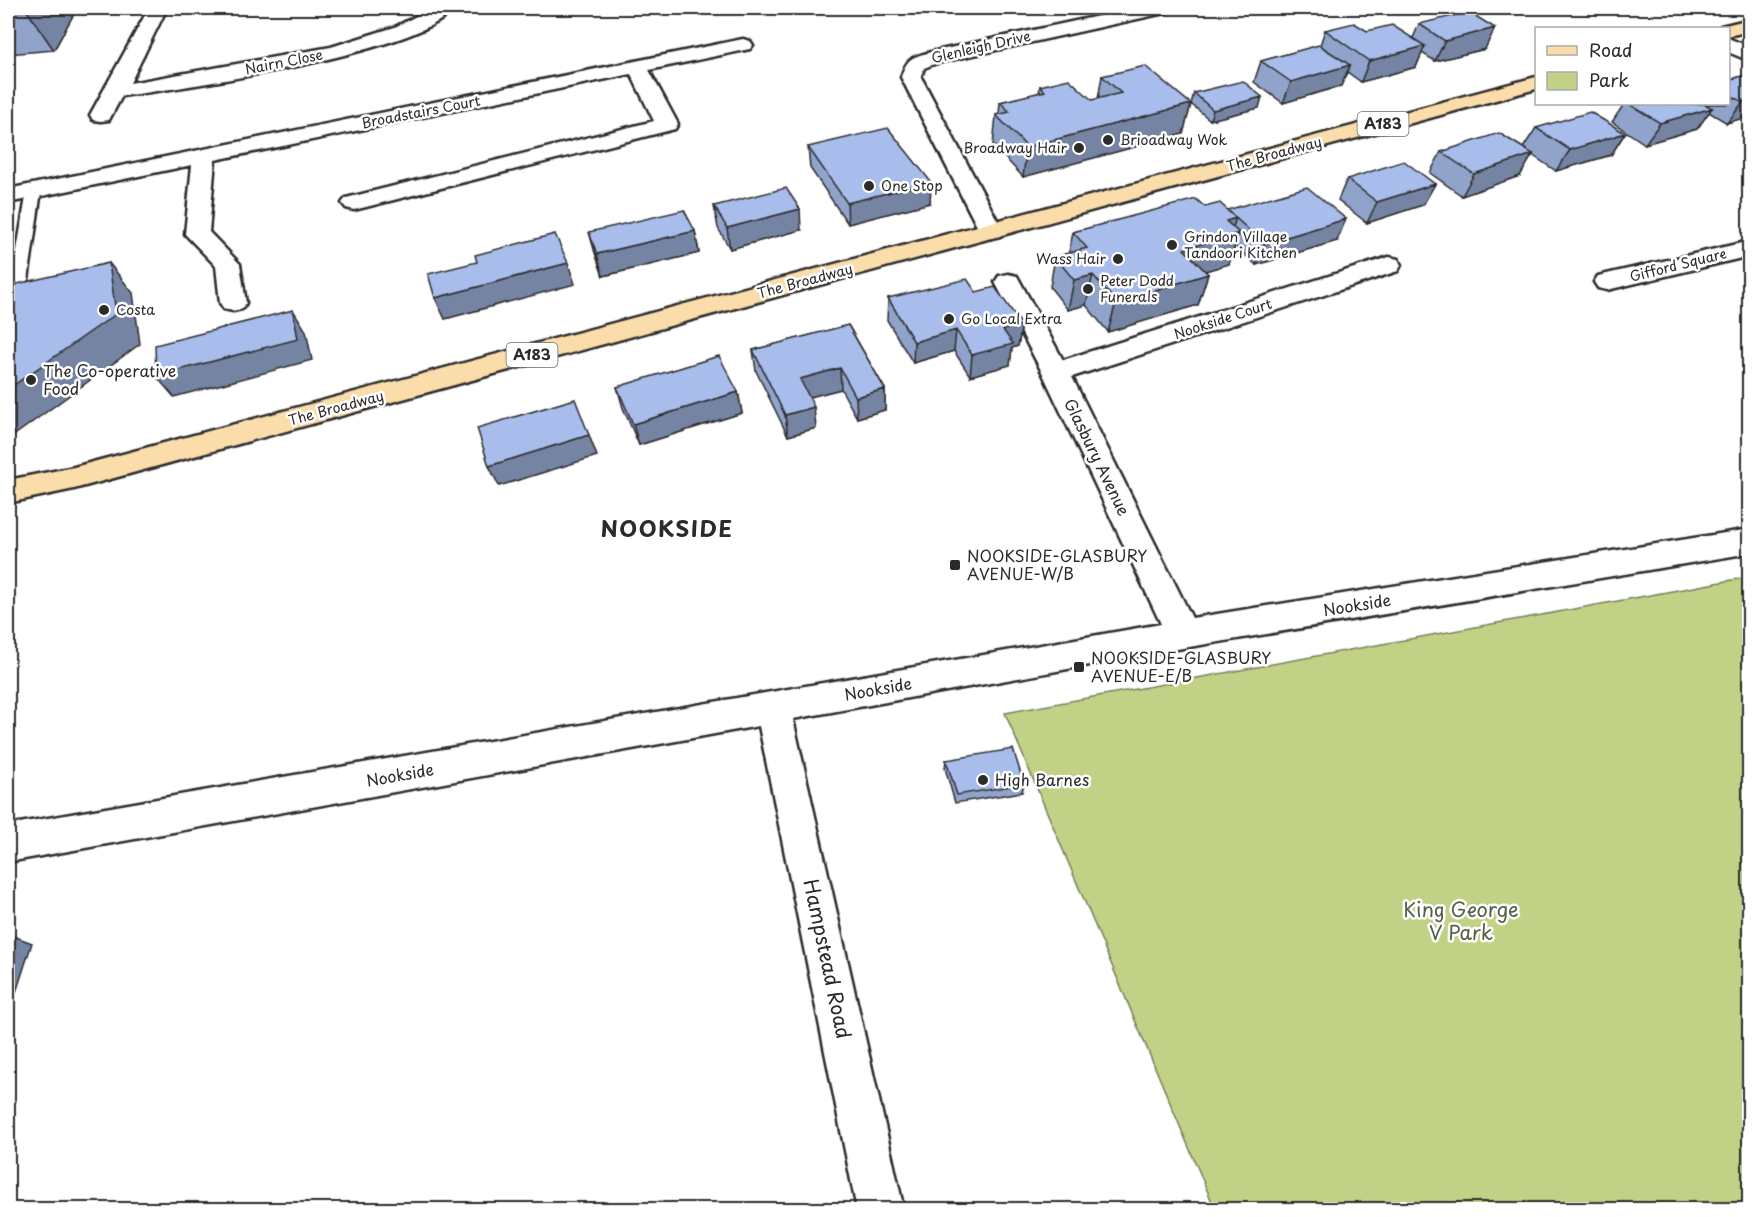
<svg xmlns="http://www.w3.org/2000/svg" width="1757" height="1217" font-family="'Playpen Sans',sans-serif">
<rect width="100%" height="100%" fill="#fff"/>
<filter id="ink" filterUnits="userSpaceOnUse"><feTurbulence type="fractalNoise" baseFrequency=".0167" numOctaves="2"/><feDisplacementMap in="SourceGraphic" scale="12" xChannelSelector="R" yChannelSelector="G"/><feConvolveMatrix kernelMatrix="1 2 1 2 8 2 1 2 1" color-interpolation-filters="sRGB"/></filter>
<g filter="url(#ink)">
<path fill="#c1d287" stroke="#767e59" stroke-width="1.5" d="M 1749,577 L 1749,1209 L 1215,1209 L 1005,713 Z"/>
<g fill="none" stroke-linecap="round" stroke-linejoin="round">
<g stroke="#2b2b2b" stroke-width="5">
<path id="lane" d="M 34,187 L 41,191 L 28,280 L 20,285 L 12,280 L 27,191 Z"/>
</g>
<g stroke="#2b2b2b" stroke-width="5">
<path id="street" d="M 149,8 L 167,8 L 130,83 L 331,47 L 395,27 L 432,8 L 454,8 C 424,52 182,88 122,96 L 109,120 L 101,121 L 93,120 L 90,115 Z
M 1136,8 L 1169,8 L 1167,12 L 1160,14 L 937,63 L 924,68 L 921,77 L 1003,231 L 1000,236 L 991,238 L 982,236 L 901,77 C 907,58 912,57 931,52 Z
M 1728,38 L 1750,47 L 1750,61 L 1728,52 Z
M 743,39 L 750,41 L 753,45 L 750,49 L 649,70 L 678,124 L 675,129 L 354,210 L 346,208 L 342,203 L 346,198 L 654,121 L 631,74 L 215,160 L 209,232 L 240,264 L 246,303 L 242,309 L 233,311 L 224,309 L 220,303 L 216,266 L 185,234 L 192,165 L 8,203 L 8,189 Z
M 1750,241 L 1750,256 L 1607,290 L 1598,288 L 1594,282 L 1598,276 Z
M 1389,257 L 1398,259 L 1401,265 L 1398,271 L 1072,377 L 1192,618 L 1750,529 L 1750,553 L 1183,648 L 793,719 L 904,1210 L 857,1210 L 759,726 L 8,862 L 8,825 L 1161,624 L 1042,372 L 995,282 L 999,276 L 1008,274 L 1017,276 L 1063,360 Z"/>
</g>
<g stroke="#2b2b2b" stroke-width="5">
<path id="primary" d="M 1750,19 L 1750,31 L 1728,36 L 1728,28 L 1719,28 L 1721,26 Z
M 1536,77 L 1536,89 L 74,489 L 8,503 L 8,480 L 74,467 Z"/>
</g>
<use href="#lane" fill="#fff" fill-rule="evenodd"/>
<use href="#street" fill="#fff" fill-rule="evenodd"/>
<use href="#primary" fill="#fbddab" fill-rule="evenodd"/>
</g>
<path fill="#90a3ca" stroke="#2b2b2b" stroke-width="1.5" d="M 8,8 L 77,8 L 54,50 L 8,54 Z
M 1419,24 L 1485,49 L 1435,61 L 1422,53 L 1416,67 L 1361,82 L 1347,72 L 1341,86 L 1283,103 L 1254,82 L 1261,61 L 1320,45 L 1325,30 L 1367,31 L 1413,38 Z
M 1749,74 L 1749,116 L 1727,123 L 1709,112 L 1697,129 L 1645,144 L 1612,122 L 1624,104 L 1728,104 L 1728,80 Z
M 1102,76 L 1191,104 L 1183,134 L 1023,177 L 993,145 L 996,115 L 999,114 L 1000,102 L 1039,93 L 1040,86 L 1092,100 L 1098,99 Z
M 1194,93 L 1259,108 L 1210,120 L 1191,104 Z
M 1536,128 L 1625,133 L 1611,155 L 1556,171 L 1532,155 L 1520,176 L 1462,196 L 1430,173 L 1441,152 L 1523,148 Z
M 808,147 L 931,182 L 930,203 L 848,224 L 810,168 Z
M 1347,179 L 1435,184 L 1423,205 L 1367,223 L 1338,200 Z
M 714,206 L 801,230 L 730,249 L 718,228 Z
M 1205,207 L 1227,210 L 1337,241 L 1256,265 L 1235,246 L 1229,264 L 1205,271 L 1208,274 L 1198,305 L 1108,332 L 1086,305 L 1068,310 L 1050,287 L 1055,257 L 1069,253 L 1073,232 Z
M 695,231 L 699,253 L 603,276 L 595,253 L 589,232 Z
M 976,292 L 1022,325 L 1018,346 L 1012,348 L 1010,365 L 970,376 L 954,351 L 913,363 L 887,320 L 888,298 Z
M 848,325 L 885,389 L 885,410 L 857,418 L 841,389 L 809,397 L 816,428 L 788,436 L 756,371 L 753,350 Z
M 617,387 L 738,392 L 742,413 L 639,445 L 623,408 Z
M 946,760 L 1024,784 L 1022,792 L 955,803 L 945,768 Z"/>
<path fill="#7684a4" stroke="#2b2b2b" stroke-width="1.5" d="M 25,8 L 77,8 L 54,50 Z
M 1495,28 L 1485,49 L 1435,61 L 1445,41 Z
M 1425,46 L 1416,67 L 1361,82 L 1369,61 Z
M 1350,65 L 1341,86 L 1283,103 L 1291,82 Z
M 1262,97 L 1259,108 L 1210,120 L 1213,110 Z
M 1749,100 L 1749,116 L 1727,123 L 1743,102 Z
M 1191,104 L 1183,134 L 1023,177 L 1027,147 Z
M 1712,108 L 1697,129 L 1645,144 L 1660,123 Z
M 1625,133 L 1611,155 L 1556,171 L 1570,150 Z
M 1533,154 L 1520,176 L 1462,196 L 1474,174 Z
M 931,182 L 930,203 L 848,224 L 847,203 Z
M 1435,184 L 1423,205 L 1367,223 L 1377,202 Z
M 800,209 L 801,230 L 730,249 L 727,228 Z
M 1236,218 L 1230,236 L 1239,233 L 1229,264 L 1175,280 L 1184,249 L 1226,221 Z
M 1346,219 L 1337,241 L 1256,265 L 1264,244 Z
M 695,231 L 699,253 L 603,276 L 597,254 Z
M 109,263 L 133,293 L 140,344 L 9,439 L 8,438 L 8,389 Z
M 568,263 L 575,284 L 445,319 L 435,298 Z
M 1208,274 L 1198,305 L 1108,332 L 1116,302 Z
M 1093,275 L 1086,305 L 1068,310 L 1074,280 Z
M 293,310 L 306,331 L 312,360 L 174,397 L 156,376 Z
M 1022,325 L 1018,346 L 1012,348 L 1010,365 L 970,376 L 972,355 L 1003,330 Z
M 956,330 L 954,351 L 913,363 L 914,342 Z
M 840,368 L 841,389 L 802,399 L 800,379 Z
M 885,389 L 885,410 L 857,418 L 856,397 Z
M 738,392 L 742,413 L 639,445 L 633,424 Z
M 814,407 L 816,428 L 788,436 L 785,415 Z
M 589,435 L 597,456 L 499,486 L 489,466 Z
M 8,934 L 32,943 L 8,1017 Z"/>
<path fill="#a8bdeb" stroke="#2b2b2b" stroke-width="1.5" d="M 1469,12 L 1495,28 L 1445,41 L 1419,24 Z
M 1354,23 L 1367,31 L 1392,25 L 1425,46 L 1369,61 L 1325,30 Z
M 1319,45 L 1350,65 L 1291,82 L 1261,61 Z
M 1145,66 L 1191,104 L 1027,147 L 996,115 L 1010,112 L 1000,102 L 1045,91 L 1040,86 L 1069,79 L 1092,100 L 1121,93 L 1102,76 Z
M 1749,74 L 1749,100 L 1743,102 L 1728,94 L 1728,80 Z
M 1243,81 L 1262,97 L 1213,110 L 1194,93 Z
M 1629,104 L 1705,104 L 1712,108 L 1660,123 Z
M 1590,112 L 1625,133 L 1570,150 L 1536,128 Z
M 888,128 L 931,182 L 847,203 L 808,147 Z
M 1499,133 L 1533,154 L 1474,174 L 1441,152 Z
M 1404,161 L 1435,184 L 1377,202 L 1347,179 Z
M 1307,187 L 1346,219 L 1264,244 L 1227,210 Z
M 786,188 L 800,209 L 727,228 L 714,206 Z
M 1196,199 L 1205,207 L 1220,203 L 1236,218 L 1226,221 L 1239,233 L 1184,249 L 1208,274 L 1116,302 L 1093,275 L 1074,280 L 1055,257 L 1087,248 L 1073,232 Z
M 684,210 L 695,231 L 597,254 L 589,232 Z
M 555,234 L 568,263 L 435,298 L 428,274 L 477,262 L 475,255 Z
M 109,263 L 116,314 L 8,389 L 8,286 Z
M 967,279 L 976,292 L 995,287 L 1022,325 L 1003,330 L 1013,344 L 972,355 L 956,330 L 914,342 L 888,298 Z
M 293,310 L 298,339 L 156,376 L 155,345 Z
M 848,325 L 885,389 L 856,397 L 840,368 L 800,379 L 814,407 L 785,415 L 753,350 Z
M 719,356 L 738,392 L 633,424 L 617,387 Z
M 575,399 L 589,435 L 489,466 L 477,428 Z
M 1013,749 L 1024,784 L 957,795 L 946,760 Z"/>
</g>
<g fill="#2b2b2b" stroke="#fff" stroke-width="2">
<circle cx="1108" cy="140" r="6"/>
<circle cx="1079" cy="148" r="6"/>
<circle cx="869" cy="186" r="6"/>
<circle cx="1172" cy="245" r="6"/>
<circle cx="1118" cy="259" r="6"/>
<circle cx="1088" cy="289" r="6"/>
<circle cx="104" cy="310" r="6"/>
<circle cx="949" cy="319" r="6"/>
<circle cx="31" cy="380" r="6"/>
<rect x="949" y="559" width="12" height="12" rx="3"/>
<rect x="1073" y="661" width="12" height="12" rx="3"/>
<circle cx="983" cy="780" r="6"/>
</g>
<g text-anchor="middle" stroke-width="5" stroke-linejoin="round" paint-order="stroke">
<g font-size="14" fill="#2b2b2b" stroke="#fff">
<text transform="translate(981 47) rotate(-13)" y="5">Glenleigh Drive</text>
<text transform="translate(284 62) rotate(-11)" y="5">Nairn Close</text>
<text transform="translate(421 112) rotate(-11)" y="5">Broadstairs Court</text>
<text transform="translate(1274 154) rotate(-15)" y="5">The Broadway</text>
<text transform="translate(1678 265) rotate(-14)" y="5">Gifford Square</text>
<text transform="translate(805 281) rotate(-15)" y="5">The Broadway</text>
<text transform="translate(1223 319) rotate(-18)" y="5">Nookside Court</text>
<text transform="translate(336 408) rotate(-15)" y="5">The Broadway</text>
</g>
<g font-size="14" fill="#2b2b2b" stroke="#fff" text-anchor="start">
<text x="1120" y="145">Brioadway Wok</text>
<text x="1067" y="153" text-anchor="end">Broadway Hair</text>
<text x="881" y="191">One Stop</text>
<text x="1184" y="242">Grindon Village<tspan x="1184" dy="16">Tandoori Kitchen</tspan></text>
<text x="1106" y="264" text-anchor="end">Wass Hair</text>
<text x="1100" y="286">Peter Dodd<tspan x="1100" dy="16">Funerals</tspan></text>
<text x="116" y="315">Costa</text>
<text x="961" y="324">Go Local Extra</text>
</g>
<g fill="#fff" stroke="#6b6b6b" stroke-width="1.5">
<rect x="1357.5" y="112" width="51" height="24" rx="4.5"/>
<rect x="506.5" y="343" width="51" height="24" rx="4.5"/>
</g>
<g font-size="15" font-weight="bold" fill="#2b2b2b">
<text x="1383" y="129">A183</text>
<text x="532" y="360">A183</text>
</g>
<g font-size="16" fill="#2b2b2b" stroke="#fff" text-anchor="start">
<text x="43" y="377">The Co-operative<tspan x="43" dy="18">Food</tspan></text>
<text x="967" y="562">NOOKSIDE-GLASBURY<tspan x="967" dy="18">AVENUE-W/B</tspan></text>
<text x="1091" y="664">NOOKSIDE-GLASBURY<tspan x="1091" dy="18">AVENUE-E/B</tspan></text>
<text x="995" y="786">High Barnes</text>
</g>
<g font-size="16" fill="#2b2b2b" stroke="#fff">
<text transform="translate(1097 457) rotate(64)" y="6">Glasbury Avenue</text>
<text transform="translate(1357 605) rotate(-9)" y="6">Nookside</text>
<text transform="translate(878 689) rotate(-10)" y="6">Nookside</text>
<text transform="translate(400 775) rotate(-10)" y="6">Nookside</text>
</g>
<g font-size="20" fill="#585d47" stroke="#fff">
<text x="1461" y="917">King George<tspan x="1461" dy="23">V Park</tspan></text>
</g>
<g font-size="20" fill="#2b2b2b" stroke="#fff">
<text transform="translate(827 959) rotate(78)" y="7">Hampstead Road</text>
</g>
<g font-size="22" font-weight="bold" letter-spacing="1.5" fill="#2b2b2b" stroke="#fff">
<text x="667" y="537">NOOKSIDE</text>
</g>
</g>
<rect width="1757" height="1217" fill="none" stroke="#fff" stroke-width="30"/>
<rect x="15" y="15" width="1727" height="1187" fill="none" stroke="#2b2b2b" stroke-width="2" filter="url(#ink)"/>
<rect x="1535" y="27" width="195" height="78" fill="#ffffff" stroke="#aaaaaa" stroke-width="1.5"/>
<rect x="1547" y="46" width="30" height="9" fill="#fbddab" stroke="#aaaaaa" stroke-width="1.5"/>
<text x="1589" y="57" font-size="18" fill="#2b2b2b">Road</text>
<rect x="1547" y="72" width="30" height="18" fill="#c1d287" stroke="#aaaaaa" stroke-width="1.5"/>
<text x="1589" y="87" font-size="18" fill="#2b2b2b">Park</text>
</svg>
